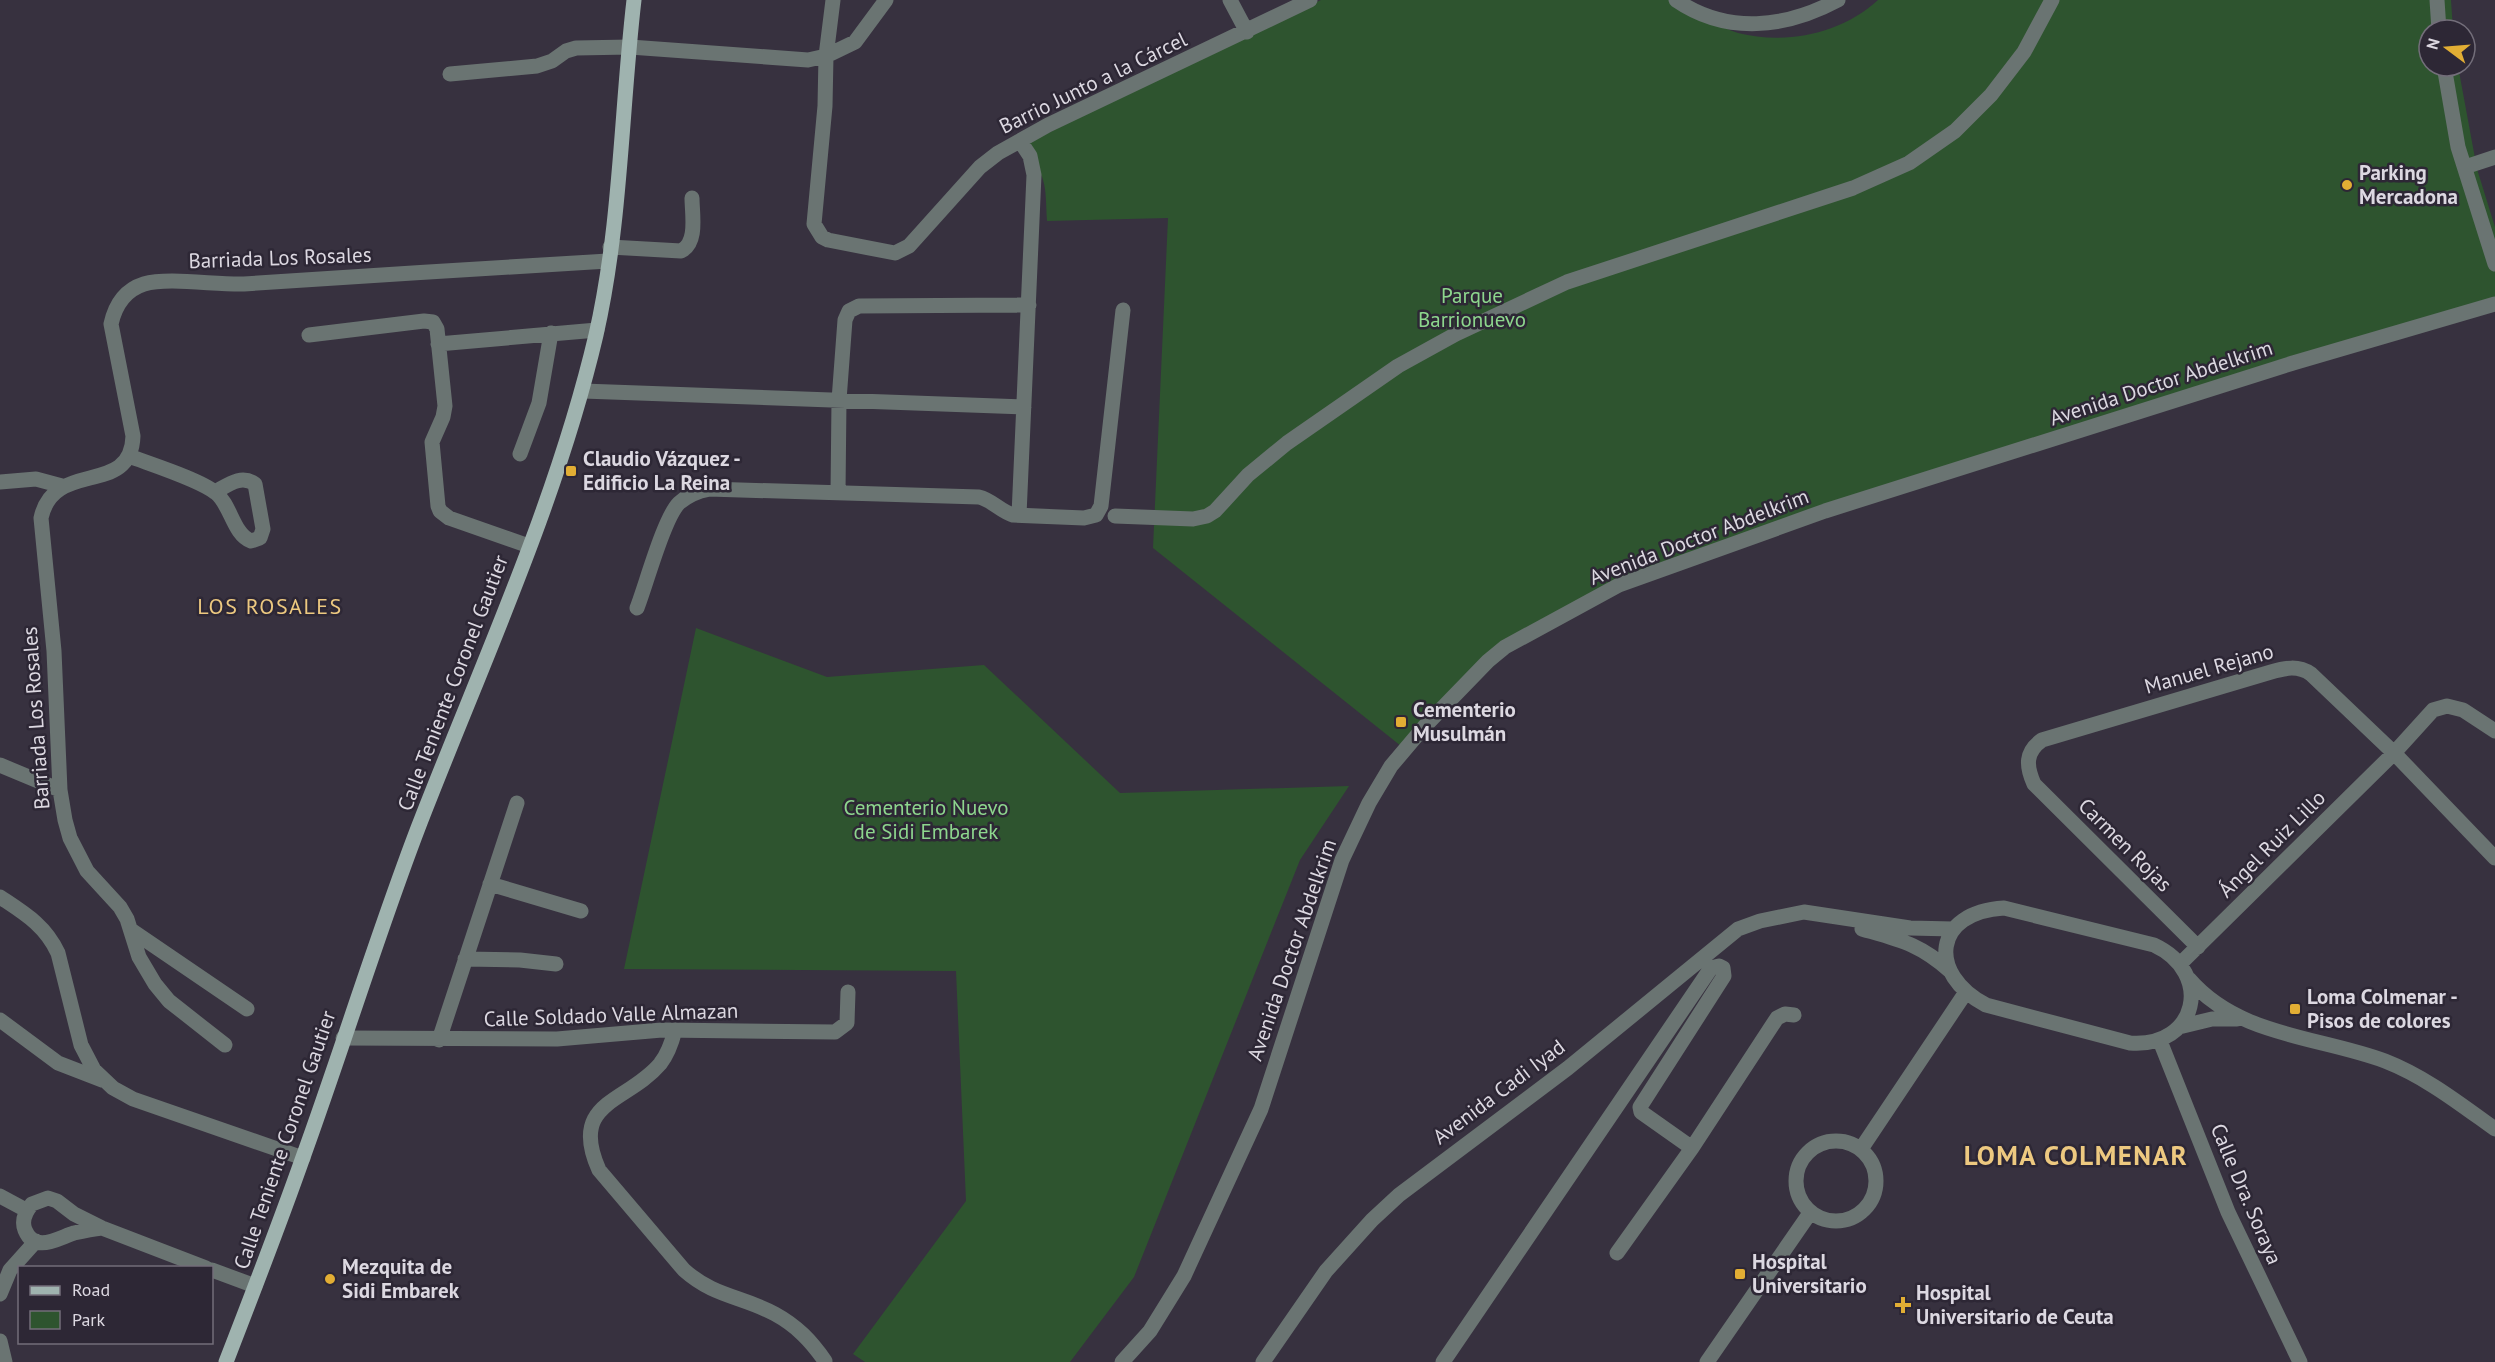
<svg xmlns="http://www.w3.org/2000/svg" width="2495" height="1362" font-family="'PT Sans',sans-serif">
<rect width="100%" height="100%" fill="#37313f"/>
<path fill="#2e542f" d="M 1321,0 L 1682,0 C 1699,12 1717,27 1738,33 C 1786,45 1841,34 1878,0 L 2451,0 L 2453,30 L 2429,30 L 2429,66 L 2458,66 L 2477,169 L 2495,227 L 2495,302 L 1730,542 L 1533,628 L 1406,750 L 1153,548 L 1168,218 L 1047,221 C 1045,183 1048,176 1020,147 L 1245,35 Z
M 696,628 L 827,677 L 984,665 L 1120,793 L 1349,786 L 1300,860 L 1134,1277 L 1070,1362 L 865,1362 L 853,1354 L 966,1201 L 956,971 L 624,969 Z"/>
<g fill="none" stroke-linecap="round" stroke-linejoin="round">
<path stroke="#6a7472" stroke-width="15" d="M 833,0 L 826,56 L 825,106 L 814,224 L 822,237 L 828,240 L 895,253 L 909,246 L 980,167 L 998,153 L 1048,125 L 1310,0
M 1230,0 L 1247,32
M 1676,0 C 1727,35 1786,28 1838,0
M 2437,0 L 2439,30
M 2444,66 L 2458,147 L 2495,264
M 450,74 L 537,66 L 552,61 L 566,51 L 576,48 L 630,47 L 808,60 L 826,56 L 855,42 L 886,0
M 2465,167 L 2495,157
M 610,247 L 681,251 C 698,243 692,214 692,198
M 309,335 L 424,321 L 433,322 L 437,329 L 445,406 L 443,417 L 432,442 L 438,506 L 440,511 L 449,518 L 529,546
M 438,344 L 597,330
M 583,391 L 1024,407
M 520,454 L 539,403 L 551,333
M 129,456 C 150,464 201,480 216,493 C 231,505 233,534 251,541 L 260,538 L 263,529 L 255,484 C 241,474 228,485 215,492
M 0,482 L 36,479 L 62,486
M 838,493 L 839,400 L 845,320 L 849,311 L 859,306 L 1029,305
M 1019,515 L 1034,175 L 1030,156 L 1020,141
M 1115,516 L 1193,519 L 1207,516 L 1215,511 L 1248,475 L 1287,443 L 1398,366 L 1456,334 L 1567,282 L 1853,188 L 1909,163 L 1955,131 L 1991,95 L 2024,52 L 2052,0
M 637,608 C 646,585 664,518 679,503 C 688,495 698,491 709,489 L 979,497 C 992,500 1000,511 1013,515 L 1084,518 L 1096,515 L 1101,506 L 1123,310
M 0,765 L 60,790
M 490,884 L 581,911
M 0,897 C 24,913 45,925 58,953 L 81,1045 L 94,1070 L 113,1088 L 133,1099 L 303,1158
M 2004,908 L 2154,945 C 2214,973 2198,1048 2130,1043 L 1986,1005 C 1927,974 1933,912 2004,908 Z
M 1862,929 C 1900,940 1920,944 1950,971
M 131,930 L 247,1009
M 2198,947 L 2034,784 C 2026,766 2025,752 2042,740 L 2271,672 C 2285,668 2298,665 2311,674 L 2394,753 L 2495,858
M 465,959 L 520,960 L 556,964
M 2180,964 L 2394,753 L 2433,710 L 2447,706 L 2463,710 L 2495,731
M 2189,979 C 2239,1037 2318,1036 2385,1061 C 2426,1077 2460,1104 2495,1129
M 0,1020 L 58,1063 L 102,1080
M 2179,1027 L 2212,1019 L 2237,1019
M 675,1030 C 672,1042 668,1054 660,1064 C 627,1103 568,1101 599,1170 L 684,1270 C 714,1297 742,1296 775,1314 C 797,1326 811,1341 825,1361
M 343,1038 L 557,1039 L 662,1030 L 835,1032 L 847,1023 L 848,992
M 439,1040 L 517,803
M 2160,1041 L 2228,1212 L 2300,1362
M 225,1045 L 169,1001 L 155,984 L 139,957 L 127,919 L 120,907 L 87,871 L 70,838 L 65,820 L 60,790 L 54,651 L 41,518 C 54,458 131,498 133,436 L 111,324 C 115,306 125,290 144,284 C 168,277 216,285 244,284 C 365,276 487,268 608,261
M1796 1181a40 40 0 1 1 80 0a40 40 0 1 1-80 0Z
M 1861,1149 L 1966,992
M 0,1196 L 26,1210
M 102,1228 C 93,1229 83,1231 74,1233 C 58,1238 35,1254 25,1230 C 21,1220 26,1211 32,1204 L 48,1198 L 57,1201 L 74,1214 L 102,1228 L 206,1268
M 1617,1253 L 1692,1148 L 1777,1018 L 1785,1014 L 1794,1015
M 212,1270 L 255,1286
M 0,1294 L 10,1270 L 36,1241
M 0,1341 L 5,1362
M 1122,1362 L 1150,1331 L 1184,1276 L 1261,1109 L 1342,860 L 1369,803 L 1391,766 L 1424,727 L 1488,661 L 1505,647 L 1619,585 L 1825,511 L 2293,363 L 2495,304
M 1263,1362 L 1326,1271 L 1372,1220 L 1399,1195 L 1568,1068 L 1738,929 L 1760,921 L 1804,912 L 1910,928 L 1953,929
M 1443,1362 L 1711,968 L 1719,966 L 1723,968 L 1724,976 L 1640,1107 L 1641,1112 L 1692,1148
M 1707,1362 L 1810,1213"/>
<path stroke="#9fb3af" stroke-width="15" d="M 226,1362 C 252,1295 278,1228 302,1160 C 342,1050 376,938 418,828 C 481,665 556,505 596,335 C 621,225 621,112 634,0"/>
</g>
<g fill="#e2ae34" stroke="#2d2735" stroke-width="2">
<circle cx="2347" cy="185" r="6"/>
<rect x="565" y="465" width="12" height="12" rx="3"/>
<rect x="1395" y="716" width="12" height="12" rx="3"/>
<rect x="2289" y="1003" width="12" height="12" rx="3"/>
<rect x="1734" y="1268" width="12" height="12" rx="3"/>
<circle cx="330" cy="1279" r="6"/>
<path d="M1900 1296h6v6h6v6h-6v6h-6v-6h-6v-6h6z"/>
</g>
<g text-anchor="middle" stroke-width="5" stroke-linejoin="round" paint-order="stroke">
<g font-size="21" fill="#dcd8e1" stroke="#2d2735">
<text transform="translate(1093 83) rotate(-26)" y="7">Barrio Junto a la Cárcel</text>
<text transform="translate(280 258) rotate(-2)" y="7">Barriada Los Rosales</text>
<text transform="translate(2161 383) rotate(-18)" y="7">Avenida Doctor Abdelkrim</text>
<text transform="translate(1699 537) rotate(-21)" y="7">Avenida Doctor Abdelkrim</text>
<text transform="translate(2209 669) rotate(-16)" y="7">Manuel Rejano</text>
<text transform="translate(453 683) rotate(-69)" y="7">Calle Teniente Coronel Gautier</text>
<text transform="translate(36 718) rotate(-94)" y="7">Barriada Los Rosales</text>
<text transform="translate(2272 844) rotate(-45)" y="7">Ángel Ruiz Lillo</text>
<text transform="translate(2125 845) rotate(45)" y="7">Carmen Rojas</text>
<text transform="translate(1292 950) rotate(-71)" y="7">Avenida Doctor Abdelkrim</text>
<text transform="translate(611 1015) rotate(-2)" y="7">Calle Soldado Valle Almazan</text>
<text transform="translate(1499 1092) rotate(-37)" y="7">Avenida Cadi Iyad</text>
<text transform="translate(285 1140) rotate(-71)" y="7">Calle Teniente Coronel Gautier</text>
<text transform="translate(2246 1194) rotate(67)" y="7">Calle Dra. Soraya</text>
</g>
<g font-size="21" font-weight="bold" fill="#dcd8e1" stroke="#2d2735" text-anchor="start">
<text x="2359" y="180">Parking<tspan x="2359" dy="24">Mercadona</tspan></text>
<text x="583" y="466">Claudio Vázquez -<tspan x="583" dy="24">Edificio La Reina</tspan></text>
<text x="1413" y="717">Cementerio<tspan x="1413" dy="24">Musulmán</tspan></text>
<text x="2307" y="1004">Loma Colmenar -<tspan x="2307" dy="24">Pisos de colores</tspan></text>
<text x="1752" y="1269">Hospital<tspan x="1752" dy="24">Universitario</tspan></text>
<text x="342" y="1274">Mezquita de<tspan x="342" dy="24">Sidi Embarek</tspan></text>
<text x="1916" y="1300">Hospital<tspan x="1916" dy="24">Universitario de Ceuta</tspan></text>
</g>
<g font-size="21" fill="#8dd68d" stroke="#2d2735">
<text x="1472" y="303">Parque<tspan x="1472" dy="24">Barrionuevo</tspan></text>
<text x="926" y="815">Cementerio Nuevo<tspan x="926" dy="24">de Sidi Embarek</tspan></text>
</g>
<g font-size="22" letter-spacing="1.5" fill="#edc980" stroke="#2d2735">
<text x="270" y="614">LOS ROSALES</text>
</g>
<g font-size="27" font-weight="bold" letter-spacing="1.5" fill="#edc980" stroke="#2d2735">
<text x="2076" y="1165">LOMA COLMENAR</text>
</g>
</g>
<rect x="18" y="1266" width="195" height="78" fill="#2d2735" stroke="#736e7a" stroke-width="1.5"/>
<rect x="30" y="1286" width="30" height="9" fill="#9fb3af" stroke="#736e7a" stroke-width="1.5"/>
<text x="72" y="1296" font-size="18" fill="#dcd8e1">Road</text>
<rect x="30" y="1311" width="30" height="18" fill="#2e542f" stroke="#736e7a" stroke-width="1.5"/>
<text x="72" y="1326" font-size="18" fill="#dcd8e1">Park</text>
<g transform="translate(2447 48) rotate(286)"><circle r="28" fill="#2d2735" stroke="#736e7a" stroke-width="1.5"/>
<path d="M0-4.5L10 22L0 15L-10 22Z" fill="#e2ae34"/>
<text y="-9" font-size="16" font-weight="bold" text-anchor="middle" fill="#dcd8e1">N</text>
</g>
</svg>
